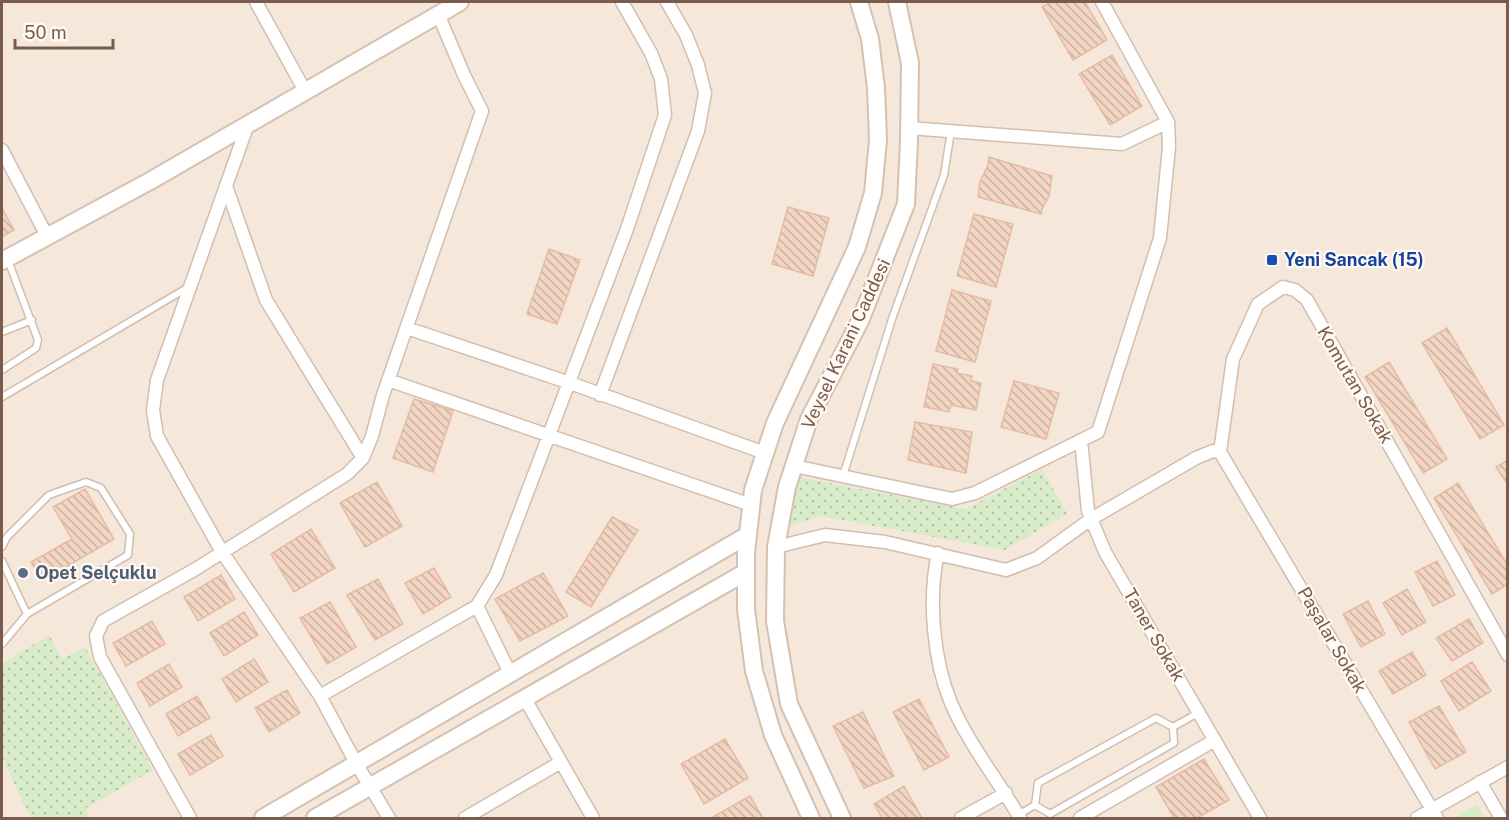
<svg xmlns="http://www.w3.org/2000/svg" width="1509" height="820" font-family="'Public Sans',sans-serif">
<defs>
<pattern id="park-dots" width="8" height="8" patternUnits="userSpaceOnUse" patternTransform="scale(1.5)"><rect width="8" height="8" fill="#d8ecc9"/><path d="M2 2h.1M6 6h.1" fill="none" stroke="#b4c2a5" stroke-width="1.8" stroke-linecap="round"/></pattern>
<pattern id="building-back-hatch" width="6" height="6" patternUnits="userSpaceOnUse" patternTransform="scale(1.5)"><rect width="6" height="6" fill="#f3d5c3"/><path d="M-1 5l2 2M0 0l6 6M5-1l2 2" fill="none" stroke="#cab0a1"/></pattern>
</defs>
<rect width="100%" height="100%" fill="#fdf6ec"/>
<path fill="#f5e8da" d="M 2,2 L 1507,2 L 1507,818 L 2,818 Z"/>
<path fill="#d8ecc9" d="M 1477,804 L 1485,818 L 1455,818 L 1455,817 Z"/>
<path fill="url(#park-dots)" d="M 1042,469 L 1067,514 L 1005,550 L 820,516 L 786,527 L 791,492 L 798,477 L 966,509 Z
M 49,635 L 62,659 L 85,647 L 153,770 L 86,808 L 89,818 L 30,818 L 2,756 L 2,666 L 5,662 Z"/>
<path fill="url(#building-back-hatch)" stroke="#e6bba3" stroke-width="1.5" d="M 1051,2 L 1085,2 L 1107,40 L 1073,60 L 1042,7 Z
M 1112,55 L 1142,106 L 1110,125 L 1079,74 Z
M 989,157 L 1052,176 L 1049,196 L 1042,209 L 1041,214 L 978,197 L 980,182 L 988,165 Z
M 788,207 L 829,218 L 813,276 L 772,264 Z
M 2,208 L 14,230 L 2,237 Z
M 974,214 L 1013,224 L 996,287 L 957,276 Z
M 549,249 L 580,260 L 557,324 L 527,314 Z
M 952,290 L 991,301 L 975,362 L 936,351 Z
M 1447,328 L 1504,425 L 1480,439 L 1422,343 Z
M 1389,362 L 1447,459 L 1423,473 L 1365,377 Z
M 933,364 L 958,369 L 957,373 L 972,376 L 971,381 L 981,383 L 976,410 L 951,405 L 949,412 L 924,407 Z
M 1014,381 L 1059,393 L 1046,439 L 1001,427 Z
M 414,399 L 453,411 L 433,472 L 393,458 Z
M 915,422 L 972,432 L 966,473 L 908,460 Z
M 1508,460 L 1508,485 L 1496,467 Z
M 377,482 L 402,526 L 365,547 L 340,503 Z
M 1458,483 L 1508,566 L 1508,584 L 1492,594 L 1434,498 Z
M 85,489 L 114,539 L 42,581 L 31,562 L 72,539 L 53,507 Z
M 612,517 L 638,530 L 591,607 L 566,592 Z
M 311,529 L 335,568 L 294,592 L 271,554 Z
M 1437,561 L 1455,595 L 1433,606 L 1415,572 Z
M 434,568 L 451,597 L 423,614 L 405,583 Z
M 543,573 L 568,616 L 520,641 L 495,599 Z
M 221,575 L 235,599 L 198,621 L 184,597 Z
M 378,579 L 403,624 L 375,640 L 347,595 Z
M 1407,589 L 1426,622 L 1402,635 L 1383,603 Z
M 1368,601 L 1385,634 L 1361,647 L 1343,614 Z
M 330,602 L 356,647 L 327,664 L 300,618 Z
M 244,612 L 258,635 L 224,656 L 210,633 Z
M 1469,619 L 1483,643 L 1452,661 L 1436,638 Z
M 152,621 L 165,644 L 126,666 L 113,643 Z
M 1412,652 L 1426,675 L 1393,694 L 1379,671 Z
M 254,659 L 268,682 L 236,702 L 222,679 Z
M 1472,662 L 1491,691 L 1459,711 L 1441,681 Z
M 169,664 L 182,687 L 150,706 L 137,683 Z
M 287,690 L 300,713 L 269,732 L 255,708 Z
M 197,696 L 210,718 L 178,736 L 166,714 Z
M 919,699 L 949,757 L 924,770 L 893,712 Z
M 1439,706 L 1466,752 L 1435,769 L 1409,722 Z
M 863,712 L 894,776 L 864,788 L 833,726 Z
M 211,735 L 223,756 L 190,775 L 178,754 Z
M 725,739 L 748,778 L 704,804 L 681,764 Z
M 1204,759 L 1229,800 L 1197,818 L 1174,818 L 1156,787 Z
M 904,786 L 922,818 L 882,818 L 874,804 Z
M 750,796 L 763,818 L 711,818 Z"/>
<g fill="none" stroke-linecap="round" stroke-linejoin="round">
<g stroke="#d1beb0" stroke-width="9">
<path id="lane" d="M 2,332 L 32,320
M 2,370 L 36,348 L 38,340 L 8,260
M 2,397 L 187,288
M 843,476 L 893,316 L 944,175 L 951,131
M 2,547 L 7,537 L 49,495 L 86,482 L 101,488 L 130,534 L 128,555 L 27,614
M 2,561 L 27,614 L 2,644
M 1156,718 L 1173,727 L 1174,743 L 1050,814 L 1035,805 L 1038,783 Z
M 1173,727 L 1198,713
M 1018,815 L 1035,805"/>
</g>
<g stroke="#d1beb0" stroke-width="15">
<path id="street" d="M 256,2 L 305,91
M 248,124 L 157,380 L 153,410 L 157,436 L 222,552 L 320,696 L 356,763 L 389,818
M 909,128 L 1122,144 L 1168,122 L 1102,2
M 2,150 L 48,238
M 226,186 L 266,300 L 363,458
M 407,328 L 570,383 L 765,453
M 388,380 L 751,505
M 600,395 L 698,131 L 705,93 L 698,65 L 686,35 L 667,2
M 1081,440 L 1088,511 L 1105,552 L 1260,818
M 1220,452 L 1233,359 L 1258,304 L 1283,287 L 1295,290 L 1307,300 L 1508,655
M 794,466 L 952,499 L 975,493 L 1098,432 L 1160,238 L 1169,147 L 1168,122
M 776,547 L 825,535 L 885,542 L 1006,570 L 1037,558 L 1091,519 L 1196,458 L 1213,451 L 1220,452 L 1437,818
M 938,553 C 928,598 933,660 951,703 C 969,745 998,780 1020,818
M 477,606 L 511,675
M 320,696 L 477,606 L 496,575 L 627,229 L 665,115 L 661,79 L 651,53 L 622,2
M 525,699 L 593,818
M 1480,782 L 1501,818
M 190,818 L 100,657 L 96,636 L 103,621 L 194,570 L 347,474 L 363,458 L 372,436 L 383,395 L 482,111 L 464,75 L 438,14
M 465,818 L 561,762
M 961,818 L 1006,793
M 1080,818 L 1215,740
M 1417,818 L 1508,767"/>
</g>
<g stroke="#d6c0b0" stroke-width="20">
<path id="secondary" d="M 2,261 L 150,181 L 460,2
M 263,818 L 748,535
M 315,818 L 746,572
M 811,818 L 773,735 L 754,671 L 746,609 L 746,553 L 753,490 L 775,423 L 857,247 L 873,193 L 878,140 L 876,88 L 870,39 L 859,2
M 842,818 L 789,704 L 775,621 L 776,547 L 787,487 L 809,419 L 860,321 L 906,204 L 909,141 L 910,63 L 897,2"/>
</g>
<use href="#lane" stroke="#fff" stroke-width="6"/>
<use href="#street" stroke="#fff" stroke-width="12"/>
<use href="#secondary" stroke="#fff" stroke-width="16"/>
</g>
<rect fill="#1a4fb4" stroke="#fffaf3" stroke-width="2" x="1266" y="254" width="12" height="12" rx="3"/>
<circle fill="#5c6f8a" stroke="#fffaf3" stroke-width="2" cx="23" cy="573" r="6"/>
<g text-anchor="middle" stroke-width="4.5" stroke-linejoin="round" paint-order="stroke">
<g font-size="18" font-weight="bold" fill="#164399" stroke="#fffaf3" text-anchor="start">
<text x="1284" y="266">Yeni Sancak (15)</text>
</g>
<g font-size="18" fill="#7a5c4d" stroke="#fffaf3">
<text transform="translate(846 344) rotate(-65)" y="6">Veysel Karani Caddesi</text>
<text transform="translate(1355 385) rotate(60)" y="6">Komutan Sokak</text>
<text transform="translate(1154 635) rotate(60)" y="6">Taner Sokak</text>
<text transform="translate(1332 640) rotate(60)" y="6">Paşalar Sokak</text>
</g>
<g font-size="18" font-weight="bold" fill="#4e5e75" stroke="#fffaf3" text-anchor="start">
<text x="35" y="579">Opet Selçuklu</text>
</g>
</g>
<rect width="1509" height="820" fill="none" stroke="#7a5c4d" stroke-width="6"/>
<path d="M15 39v9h98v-9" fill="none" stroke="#7a5c4d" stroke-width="3"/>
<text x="24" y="39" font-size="18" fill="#7a5c4d" stroke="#fffaf3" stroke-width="4.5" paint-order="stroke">50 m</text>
</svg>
